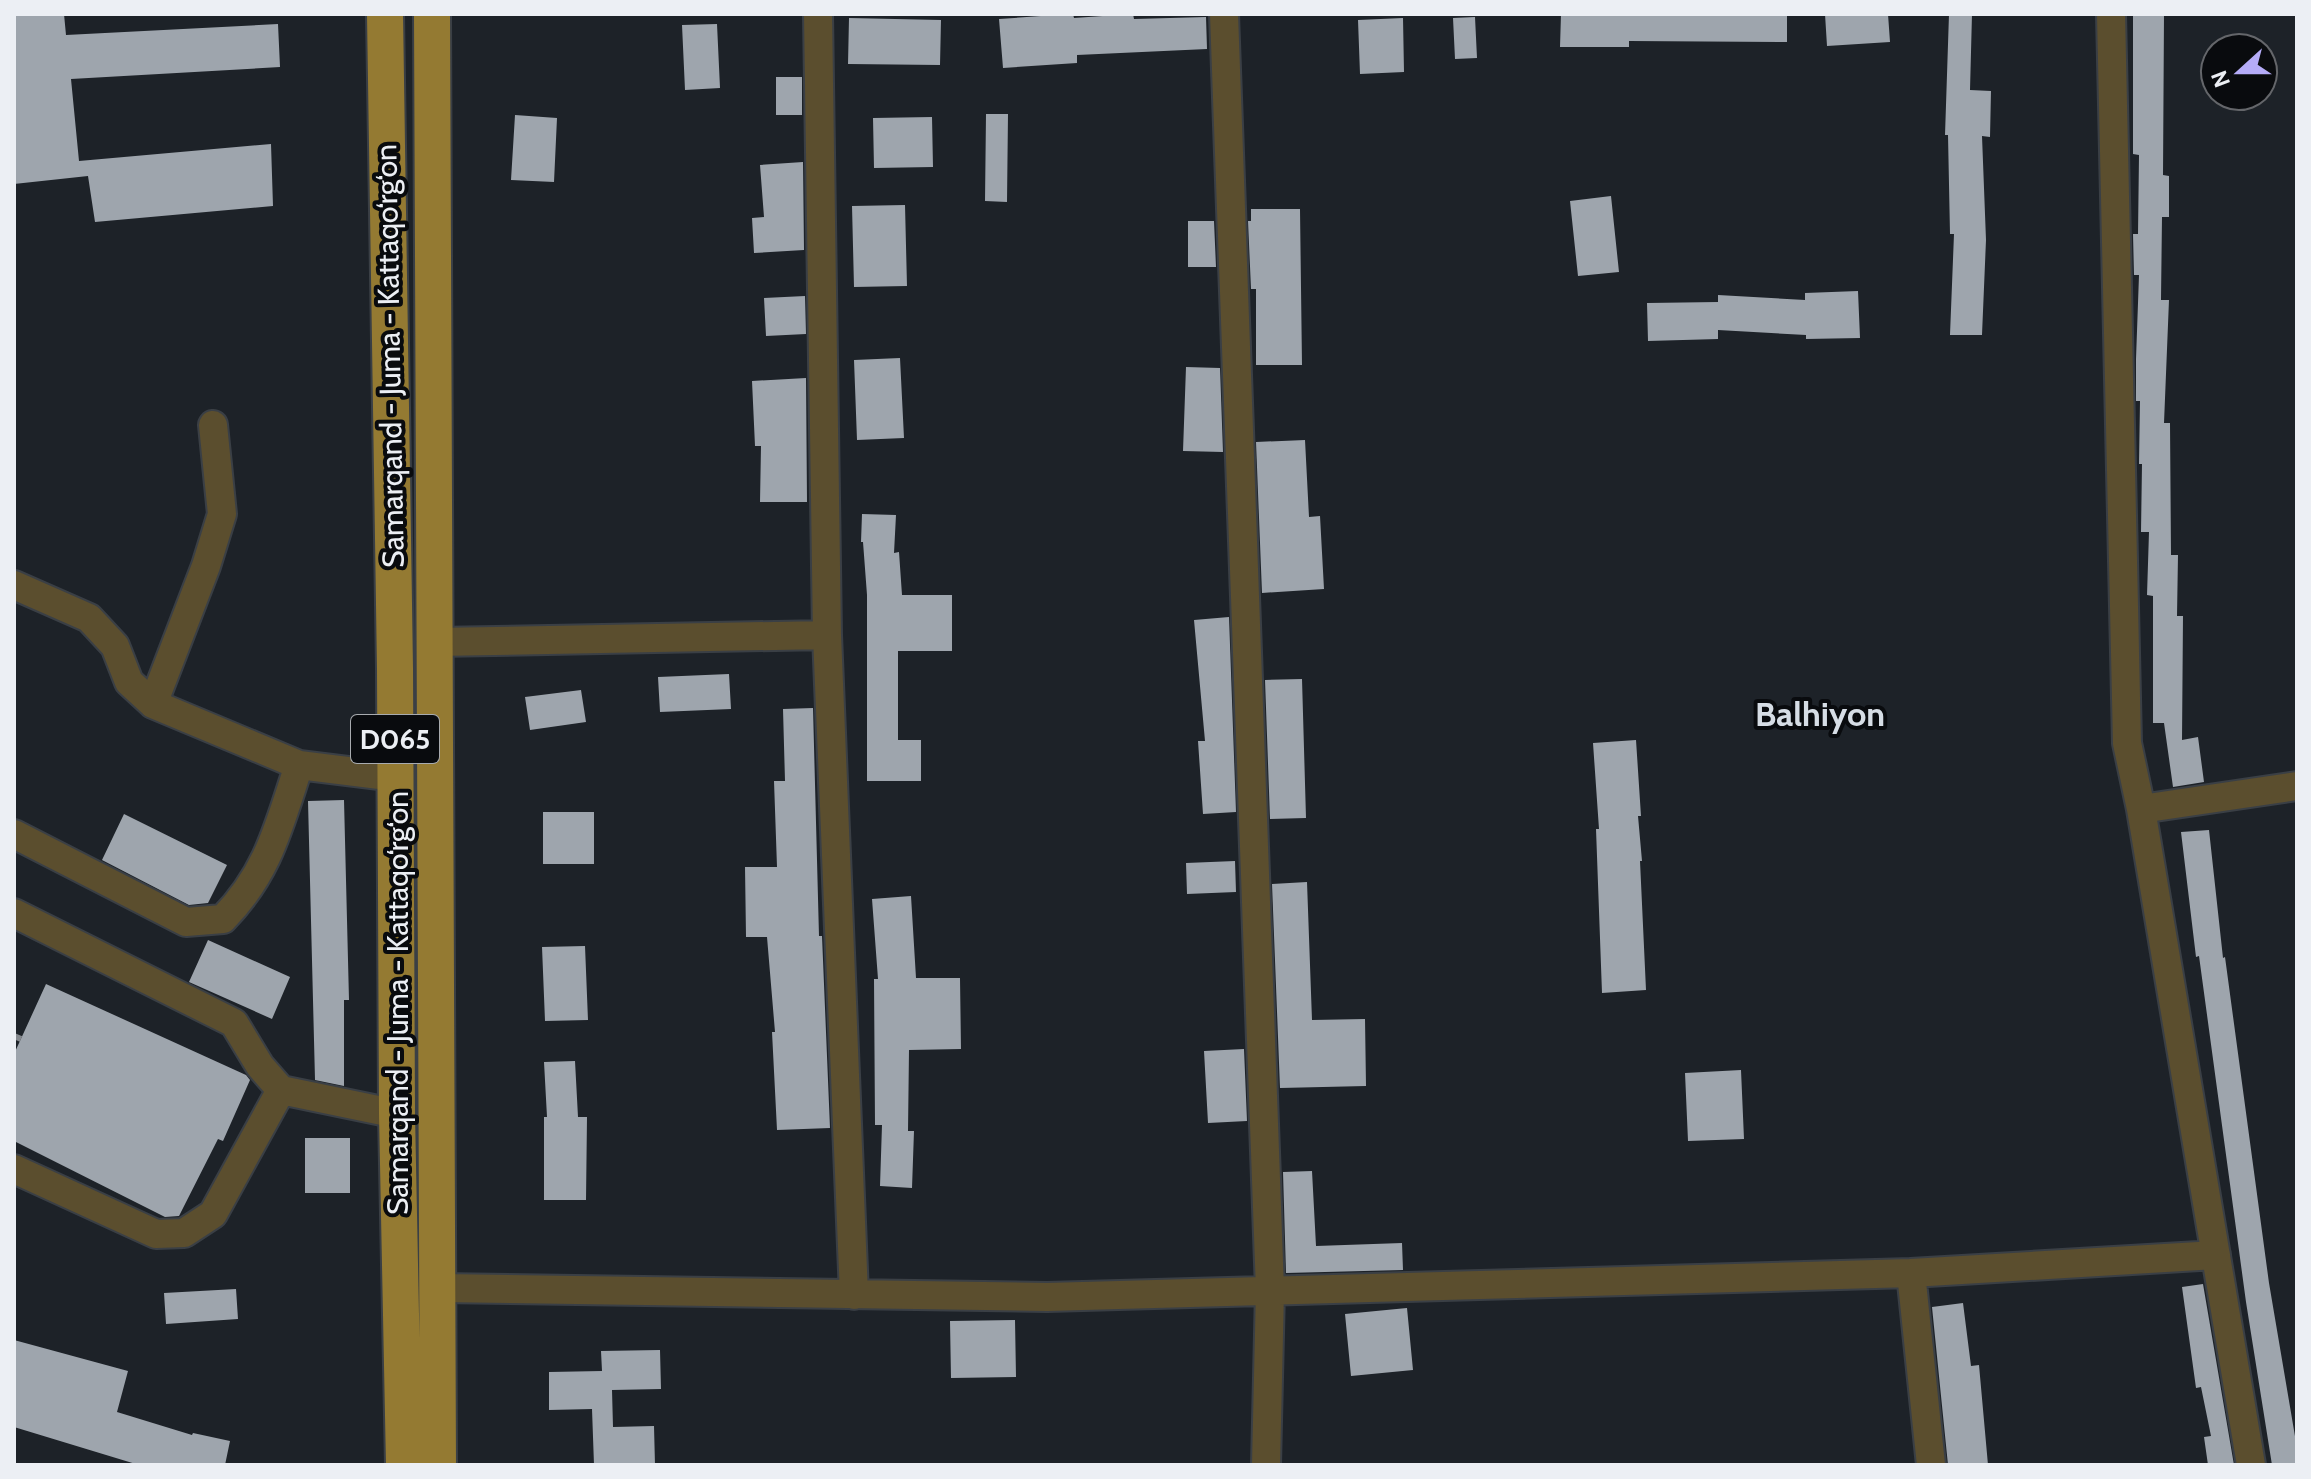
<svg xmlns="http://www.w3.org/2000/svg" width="2311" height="1479" font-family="Cabin,sans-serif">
<rect width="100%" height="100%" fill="#1d2228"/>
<path fill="#9ea5ad" d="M 14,14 L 64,14 L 66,35 L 278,24 L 280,67 L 71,79 L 79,161 L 271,144 L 273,206 L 95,222 L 88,176 L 14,184 Z
M 1069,14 L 1073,14 L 1074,18 L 1131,14 L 1133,14 L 1134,19 L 1206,17 L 1207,49 L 1077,55 L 1077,63 L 1003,68 L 999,19 Z
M 1561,14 L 1787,14 L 1787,42 L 1629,41 L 1629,47 L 1560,47 Z
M 1825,14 L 1888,14 L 1890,42 L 1827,46 Z
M 1949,14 L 1972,14 L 1970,90 L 1991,91 L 1990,137 L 1982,136 L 1986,240 L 1982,335 L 1950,335 L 1954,234 L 1950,234 L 1948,135 L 1945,135 Z
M 2133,14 L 2164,14 L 2163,175 L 2169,176 L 2169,217 L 2162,217 L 2161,300 L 2169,300 L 2164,423 L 2170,423 L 2171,555 L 2178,555 L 2177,616 L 2183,616 L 2182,740 L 2198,737 L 2204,782 L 2173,787 L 2164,723 L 2153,723 L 2153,596 L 2147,595 L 2149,532 L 2141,532 L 2142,464 L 2139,464 L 2140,401 L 2136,401 L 2136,359 L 2139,275 L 2134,275 L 2133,234 L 2138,234 L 2139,155 L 2133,154 Z
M 1475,17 L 1477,58 L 1455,59 L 1453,18 Z
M 849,18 L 941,20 L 940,65 L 848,64 Z
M 1403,18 L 1404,72 L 1360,74 L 1358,20 Z
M 717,24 L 720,88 L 685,90 L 682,25 Z
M 776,77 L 802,77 L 802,115 L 776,115 Z
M 986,114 L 1008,114 L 1007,202 L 985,201 Z
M 515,115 L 557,118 L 554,182 L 511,180 Z
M 932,117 L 933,167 L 874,168 L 873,118 Z
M 803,162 L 804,250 L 754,253 L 752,218 L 764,217 L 760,165 Z
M 1611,196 L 1619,272 L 1578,276 L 1570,201 Z
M 905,205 L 907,286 L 854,287 L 852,206 Z
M 1251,209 L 1300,209 L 1302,365 L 1256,365 L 1256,289 L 1251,289 L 1248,221 L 1251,221 Z
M 1188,221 L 1214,221 L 1216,267 L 1188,267 Z
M 1858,291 L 1860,338 L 1806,339 L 1806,335 L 1718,330 L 1718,339 L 1648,341 L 1647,303 L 1718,302 L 1718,295 L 1805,300 L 1805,293 Z
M 805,296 L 806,334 L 766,336 L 764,298 Z
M 900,358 L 904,438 L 857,440 L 854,360 Z
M 1186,367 L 1220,368 L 1223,452 L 1183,451 Z
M 806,378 L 807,502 L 760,502 L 761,446 L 755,446 L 752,381 Z
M 1305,440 L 1309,517 L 1320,516 L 1324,589 L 1262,593 L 1256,442 Z
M 862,514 L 896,515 L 894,553 L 899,552 L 902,595 L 952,595 L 952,651 L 898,651 L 898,740 L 921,740 L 921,781 L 867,781 L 867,595 L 863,542 L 861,542 Z
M 1229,617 L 1236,812 L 1203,814 L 1198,741 L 1205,741 L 1194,620 Z
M 729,674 L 731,709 L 660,712 L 658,677 Z
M 1302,679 L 1306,818 L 1270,819 L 1265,680 Z
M 581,690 L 586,722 L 530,730 L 525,697 Z
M 813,708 L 819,936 L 822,936 L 830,1128 L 777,1130 L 772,1032 L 775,1032 L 767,937 L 746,937 L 745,867 L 777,867 L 774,781 L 785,781 L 783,709 Z
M 1636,740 L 1641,816 L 1638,816 L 1642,861 L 1640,861 L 1646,990 L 1602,993 L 1596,829 L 1599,829 L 1593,743 Z
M 344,800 L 349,1000 L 344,1000 L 344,1086 L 315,1080 L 308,801 Z
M 543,812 L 594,812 L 594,864 L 543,864 Z
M 124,814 L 227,865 L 208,903 L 189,905 L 102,860 Z
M 2209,830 L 2223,958 L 2225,957 L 2269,1283 L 2297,1448 L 2297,1465 L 2272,1465 L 2246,1302 L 2199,956 L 2196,957 L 2181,832 Z
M 1235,861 L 1236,892 L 1187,894 L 1186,863 Z
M 1307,882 L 1312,1020 L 1365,1019 L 1366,1086 L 1280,1088 L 1272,884 Z
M 911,896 L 916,978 L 960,978 L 961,1049 L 909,1050 L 908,1131 L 914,1131 L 912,1188 L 880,1186 L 882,1125 L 875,1125 L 874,979 L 878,979 L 872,899 Z
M 208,940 L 290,977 L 272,1019 L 189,982 Z
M 585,946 L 588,1020 L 545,1021 L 542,947 Z
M 46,984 L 246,1075 L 250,1080 L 223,1141 L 218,1139 L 179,1216 L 165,1217 L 14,1141 L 14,1054 Z
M 1244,1049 L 1247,1121 L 1208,1123 L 1204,1051 Z
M 575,1061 L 578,1117 L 587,1117 L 586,1200 L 544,1200 L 544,1117 L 547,1117 L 544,1062 Z
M 1741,1070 L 1744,1139 L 1688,1141 L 1685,1073 Z
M 305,1138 L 350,1138 L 350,1193 L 305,1193 Z
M 1312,1171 L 1316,1246 L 1402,1243 L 1403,1270 L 1286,1273 L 1283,1172 Z
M 2203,1284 L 2234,1465 L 2208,1465 L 2204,1437 L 2211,1436 L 2201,1387 L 2196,1388 L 2182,1287 Z
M 236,1289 L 238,1319 L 166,1324 L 164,1293 Z
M 1963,1303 L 1971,1366 L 1979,1365 L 1988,1465 L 1948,1465 L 1932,1307 Z
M 1407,1308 L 1413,1370 L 1351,1376 L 1345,1314 Z
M 1015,1320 L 1016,1377 L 951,1378 L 950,1321 Z
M 14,1340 L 128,1371 L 117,1412 L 192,1435 L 193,1433 L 230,1441 L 225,1465 L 139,1465 L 14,1427 Z
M 660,1350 L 661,1389 L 612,1390 L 613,1427 L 654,1426 L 655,1465 L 594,1465 L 592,1409 L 549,1410 L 549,1372 L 602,1371 L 601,1351 Z"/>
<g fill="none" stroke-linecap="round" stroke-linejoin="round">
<g stroke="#3a3f45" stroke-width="32">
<path id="minor" d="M 818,14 L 827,635 L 854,1295
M 1224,14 L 1270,1290 L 1266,1465
M 2111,14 L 2127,743 L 2141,809 L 2251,1465
M 14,585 L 89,618 L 115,646 L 129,682 L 153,704 L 299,765 L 396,777
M 434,642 L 827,635
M 153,704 L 206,566 L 222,514 L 213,425
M 2141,809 L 2297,786
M 14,834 L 186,922 L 223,919 C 269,872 279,825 299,765
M 14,913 L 234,1023 L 260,1066 L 281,1090 L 397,1114
M 14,1169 L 156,1234 L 184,1233 L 213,1214 L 281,1090
M 1911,1273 L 2216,1255
M 439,1288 L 1047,1297 L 1911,1273 L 1931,1465"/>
</g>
<g stroke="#3a3f45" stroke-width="40">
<path id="major" d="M 385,14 L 395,669 L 397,1114 L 404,1465
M 432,14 L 438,1465"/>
</g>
<use href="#minor" stroke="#5b4e2e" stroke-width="28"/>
<use href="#major" stroke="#947a32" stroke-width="36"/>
<path stroke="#84888d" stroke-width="6" stroke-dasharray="16 8" stroke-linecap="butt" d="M 14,1036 L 21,1039"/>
</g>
<g text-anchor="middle" stroke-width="8" stroke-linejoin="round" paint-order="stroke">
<rect fill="#090b0e" stroke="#a8abaf" stroke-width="2" x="351" y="715" width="88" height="48" rx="6"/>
<g font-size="28" font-weight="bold" fill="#eceff4">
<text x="395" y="749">D065</text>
</g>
<g font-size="30" fill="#eceff4" stroke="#090b0e">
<text transform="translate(390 356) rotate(-91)" y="10">Samarqand - Juma - Kattaqo‘rg‘on</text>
<text transform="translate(398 1003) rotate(-90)" y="10">Samarqand - Juma - Kattaqo‘rg‘on</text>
</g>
<g font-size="34" font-weight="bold" fill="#d6dde5" stroke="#090b0e">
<text x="1820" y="726">Balhiyon</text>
</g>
</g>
<rect width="2311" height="1479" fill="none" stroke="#eceff4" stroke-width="32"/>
<g transform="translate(2239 72) rotate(249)"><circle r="38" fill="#090b0e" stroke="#64666a" stroke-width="2"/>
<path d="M0-6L14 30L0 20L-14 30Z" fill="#b5acf8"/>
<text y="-12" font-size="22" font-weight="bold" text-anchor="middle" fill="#eceff4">N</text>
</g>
</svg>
